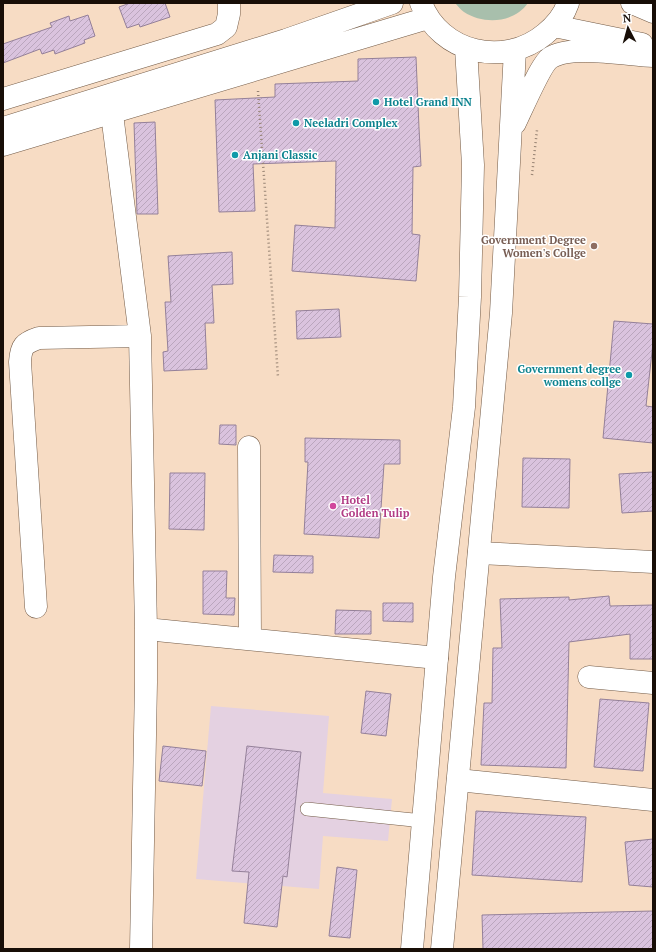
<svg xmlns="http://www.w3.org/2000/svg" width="656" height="952" font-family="'PT Serif',serif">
<defs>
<pattern id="building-hatch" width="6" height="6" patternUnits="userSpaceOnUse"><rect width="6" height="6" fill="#dac3de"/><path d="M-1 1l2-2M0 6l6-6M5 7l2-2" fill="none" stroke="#baa6bd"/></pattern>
</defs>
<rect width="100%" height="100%" fill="#f7dcc4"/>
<path fill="#e4d1e1" d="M 211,706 L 329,716 L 323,793 L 392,799 L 388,841 L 323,836 L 319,889 L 196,879 Z"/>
<path fill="#a8bfac" d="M 455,3 L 528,3 C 514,23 484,25 464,12 C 461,10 458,6 455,3 Z"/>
<path fill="url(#building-hatch)" stroke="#948099" d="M 130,3 L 165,3 L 170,17 L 140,27 L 139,24 L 127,28 L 119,7 Z
M 88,15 L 95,36 L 84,40 L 85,43 L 55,54 L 54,50 L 42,54 L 40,49 L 3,63 L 3,44 L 52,27 L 50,23 L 69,16 L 70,21 Z
M 416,57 L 419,128 L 421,166 L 413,167 L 412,234 L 420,235 L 416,281 L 292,271 L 295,225 L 335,228 L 336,161 L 253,164 L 255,211 L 219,212 L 215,100 L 275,97 L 275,84 L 358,81 L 358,59 Z
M 155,122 L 158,214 L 137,214 L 134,123 Z
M 232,252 L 233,284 L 212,285 L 214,323 L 205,323 L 207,369 L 164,371 L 163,352 L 168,351 L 165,302 L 171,302 L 168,256 Z
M 339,309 L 341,337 L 297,339 L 296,311 Z
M 614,321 L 653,324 L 653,343 L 646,406 L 653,407 L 653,443 L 603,438 Z
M 220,425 L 236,425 L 236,445 L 219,444 Z
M 305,438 L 400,440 L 400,464 L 384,464 L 379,538 L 304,534 L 308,462 L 305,462 Z
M 523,458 L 570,459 L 569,508 L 522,507 Z
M 653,472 L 653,511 L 622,513 L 619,474 Z
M 170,473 L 205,473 L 204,530 L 169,529 Z
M 274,555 L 313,556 L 313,573 L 273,572 Z
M 203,571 L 227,571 L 226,598 L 235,598 L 234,615 L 203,614 Z
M 609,596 L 610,606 L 653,605 L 653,659 L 630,659 L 630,634 L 569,642 L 566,768 L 481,765 L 484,703 L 492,703 L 493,648 L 502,648 L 500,599 L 569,597 L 569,600 Z
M 383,603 L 413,603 L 413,622 L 383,621 Z
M 336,610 L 371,611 L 371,634 L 335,634 Z
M 366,691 L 391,694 L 386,736 L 361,733 Z
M 600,699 L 649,703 L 643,771 L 594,767 Z
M 163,746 L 206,751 L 202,786 L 159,781 Z
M 247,746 L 301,752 L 287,877 L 283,876 L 277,927 L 244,923 L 249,872 L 232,871 Z
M 476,811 L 586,817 L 582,882 L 472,875 Z
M 653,839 L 653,887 L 629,885 L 625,842 Z
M 337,867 L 357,870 L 350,938 L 329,936 Z
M 653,911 L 653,949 L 483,949 L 482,915 Z"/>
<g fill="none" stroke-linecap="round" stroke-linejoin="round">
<g stroke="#735b47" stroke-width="14">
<path id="lane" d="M 307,809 L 423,821"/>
</g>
<g stroke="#735b47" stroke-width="23">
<path id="street" d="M 108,96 L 112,114 L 140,336 L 146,629
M 3,99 L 217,34 L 226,27 L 229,14 L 229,3
M 249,447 L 250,639
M 479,553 L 653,562
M 36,607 L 20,362 C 21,346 24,343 39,338 L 140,336
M 589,677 L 653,683
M 458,780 L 653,800
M 141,949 L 146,682 L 146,629 L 437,658"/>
</g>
<g stroke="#735b47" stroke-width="23">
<path id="secondary" d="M 421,3 C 440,53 504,68 545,34 C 555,26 564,15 568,3
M 632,3 L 653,12
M 554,26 L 642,44
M 515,123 C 521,111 541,64 550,58 C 571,44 627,55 653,56
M 3,128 L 286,40 L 392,3
M 3,145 L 428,18
M 412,949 L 444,577 L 464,407 L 470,297 L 473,165 L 466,48
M 442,949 L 501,313 L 515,50"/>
</g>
<path stroke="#978373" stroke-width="2.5" stroke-dasharray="1 3" stroke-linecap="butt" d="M 258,91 L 278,377
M 532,175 L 537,130"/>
<use href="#lane" stroke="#fff" stroke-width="13"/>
<use href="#street" stroke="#fff" stroke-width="22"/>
<use href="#secondary" stroke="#fff" stroke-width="22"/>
</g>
<g fill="#0f9aa8" stroke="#fff" stroke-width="1.5">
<circle cx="376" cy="102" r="4"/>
<circle cx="296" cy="123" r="4"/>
<circle cx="235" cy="155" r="4"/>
<circle cx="629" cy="375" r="4"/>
</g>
<circle fill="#8d6e63" stroke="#fff" stroke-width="1.5" cx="594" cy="246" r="4"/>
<circle fill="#d1479c" stroke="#fff" stroke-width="1.5" cx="333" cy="506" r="4"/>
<g text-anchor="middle" stroke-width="3" stroke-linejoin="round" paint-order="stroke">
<g font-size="11" font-weight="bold" fill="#0d838f" stroke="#fff" text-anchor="start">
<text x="384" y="106">Hotel Grand INN</text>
<text x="304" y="127">Neeladri Complex</text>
<text x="243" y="159">Anjani Classic</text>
<text x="621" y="373" text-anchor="end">Government degree<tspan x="621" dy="13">womens collge</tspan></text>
</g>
<g font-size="11" font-weight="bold" fill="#785e54" stroke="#fff" text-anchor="end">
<text x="586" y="244">Government Degree<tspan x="586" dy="13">Women's Collge</tspan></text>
</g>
<g font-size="11" font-weight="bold" fill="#b23c85" stroke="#fff" text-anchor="start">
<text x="341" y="504">Hotel<tspan x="341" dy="13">Golden Tulip</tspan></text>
</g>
</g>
<rect width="656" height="952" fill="none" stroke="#180e07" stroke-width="8"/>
<g transform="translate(628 28) rotate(354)" stroke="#ffffff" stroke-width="3" paint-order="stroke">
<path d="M0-3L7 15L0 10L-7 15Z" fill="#180e07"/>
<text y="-6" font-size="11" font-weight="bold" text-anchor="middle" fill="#180e07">N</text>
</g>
</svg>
